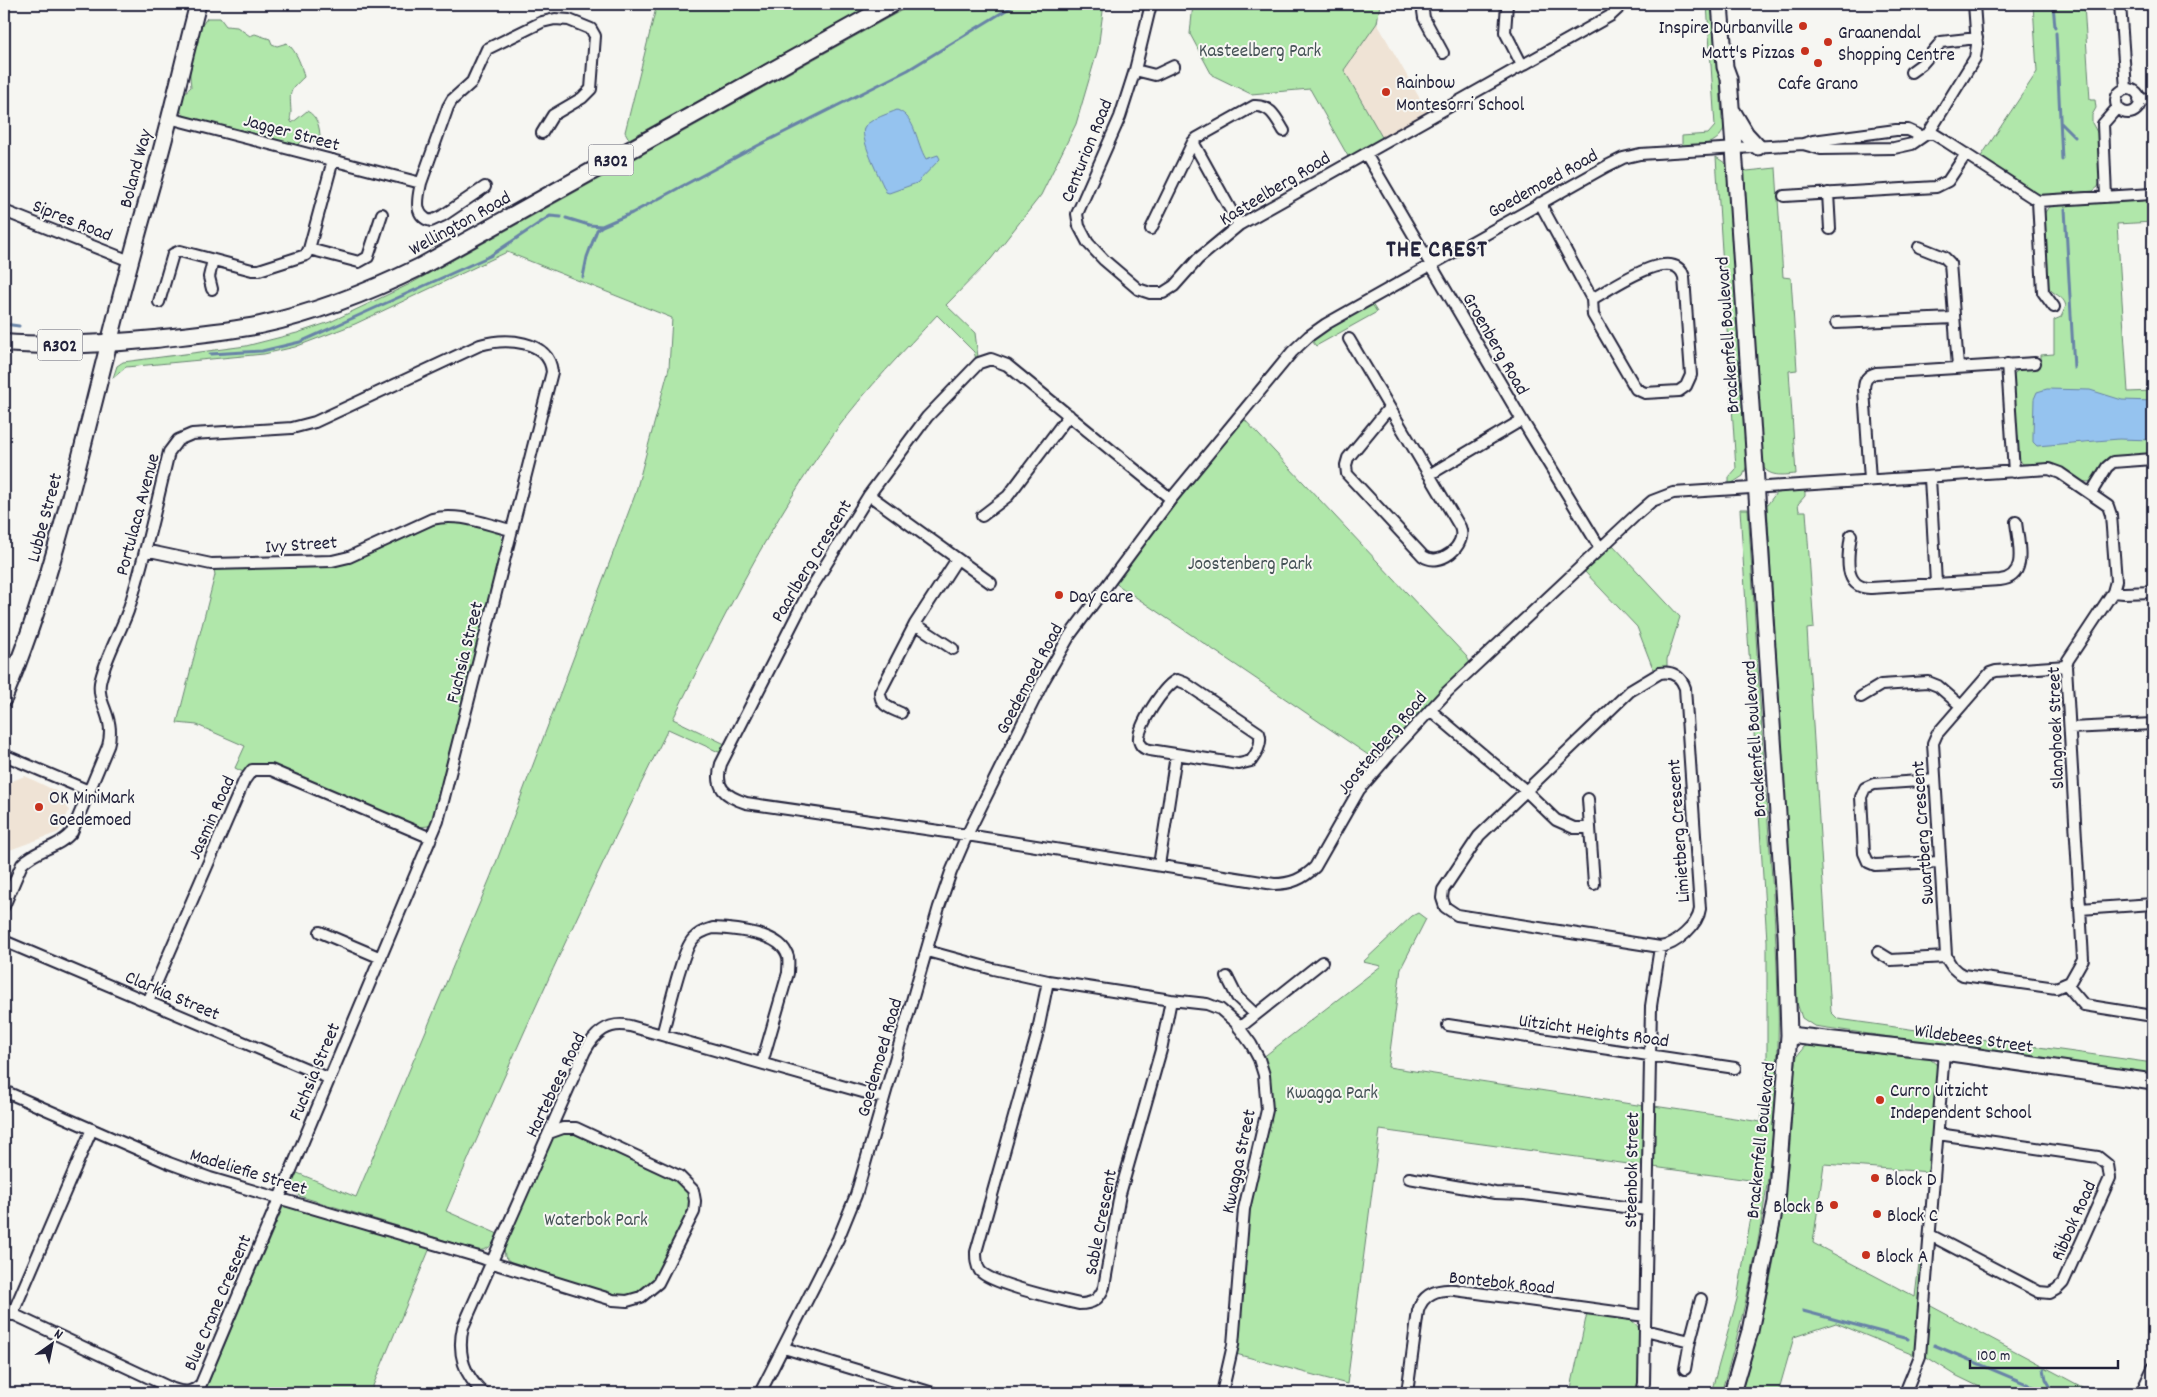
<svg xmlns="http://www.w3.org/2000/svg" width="2157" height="1397" font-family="Dekko,sans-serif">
<rect width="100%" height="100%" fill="#f6f6f2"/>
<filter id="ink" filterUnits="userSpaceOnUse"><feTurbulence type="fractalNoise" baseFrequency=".02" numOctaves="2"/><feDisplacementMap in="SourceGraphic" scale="10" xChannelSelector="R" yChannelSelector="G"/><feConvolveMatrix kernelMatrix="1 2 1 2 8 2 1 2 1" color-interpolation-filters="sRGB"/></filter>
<g filter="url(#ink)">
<path fill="#efe3d5" d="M 1377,23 L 1428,113 L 1383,139 L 1344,70 Z
M 25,776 L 62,794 L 69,811 L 59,832 L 7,851 L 4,850 L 4,784 Z"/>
<path fill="#b0e7aa" stroke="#698472" d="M 657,4 L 874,4 L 629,139 L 625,132 Z
M 913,4 L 1104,4 L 1098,49 L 1076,124 L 1041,195 L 991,259 L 946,305 L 975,333 L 978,357 L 976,359 L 974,352 L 937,315 C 903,352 867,388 837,429 C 772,519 722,620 673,719 L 725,744 L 721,753 L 668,729 C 589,888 515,1048 446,1211 L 498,1234 C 493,1244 489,1252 476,1250 L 299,1196 L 292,1188 L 295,1172 L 356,1197 L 491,876 L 635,495 L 669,368 L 672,318 L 507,252 L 355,324 L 295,347 L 264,354 L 126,367 L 113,378 L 117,366 L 123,362 L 246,346 L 297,333 L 330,322 L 410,284 Z
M 1193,4 L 1380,4 L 1377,23 L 1344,70 L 1383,139 L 1349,158 L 1310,89 L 1251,94 L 1212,75 L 1190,34 Z
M 1707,4 L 1716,4 L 1722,120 L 1725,123 C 1722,146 1701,145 1682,146 L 1682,136 L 1708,134 L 1715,126 Z
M 2033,4 L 2084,4 L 2090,100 L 2095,100 L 2096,108 L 2092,115 L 2092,123 L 2098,134 L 2100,182 L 2098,187 L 2093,191 L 2040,196 L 1980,158 L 2037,72 Z
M 207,18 L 220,18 L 226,26 L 237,27 L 250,36 L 255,34 L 270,39 L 272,44 L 277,46 L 287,43 C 297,52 301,64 304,77 C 288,92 290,91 291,112 C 291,117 289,118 292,123 L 307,111 C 317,116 320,127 320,138 L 316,141 L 303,140 L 296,147 L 287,142 L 271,143 L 256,134 L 245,134 L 220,125 L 215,127 L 185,117 L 179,109 L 183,94 L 191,87 L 189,66 L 193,51 L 198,42 L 198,31 Z
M 1716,157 L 1725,163 L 1729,172 L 1748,463 L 1743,476 L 1729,485 L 1729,477 L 1736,469 Z
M 1776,168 L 1783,277 L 1791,278 L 1797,370 L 1789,371 L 1796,474 C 1782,475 1769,478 1761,464 L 1742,172 L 1744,169 L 1747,171 Z
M 2144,199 L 2153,203 L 2153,222 L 2117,224 L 2128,392 L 2153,391 L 2153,454 L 2115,457 L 2093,480 L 2088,482 L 2080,481 L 2053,464 L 2023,464 L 2018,458 L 2012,377 C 2018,366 2029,368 2040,367 L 2040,355 L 2054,354 L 2054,320 L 2061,317 L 2066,306 C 2063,294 2053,296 2048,286 L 2044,214 L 2048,208 L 2054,205 Z
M 1372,304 L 1377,312 L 1316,346 L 1312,341 L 1331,327 Z
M 1244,419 L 1467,657 L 1470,663 L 1418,715 L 1377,761 L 1115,583 L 1178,501 Z
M 1805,489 L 1805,496 L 1798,504 L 1799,511 L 1806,511 L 1814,628 L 1807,629 L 1831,1012 L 1838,1019 L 2153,1063 L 2153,1075 L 1814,1026 L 1802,1018 L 1797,1003 L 1767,505 L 1776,493 Z
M 1740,509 L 1748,509 C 1754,600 1759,690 1765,781 C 1770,853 1776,924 1778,996 C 1781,1130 1760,1266 1721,1393 L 1711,1393 L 1737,1299 L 1757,1181 L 1653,1167 L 1654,1106 L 1761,1122 L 1767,1062 L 1767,941 Z
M 454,520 L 495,530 C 501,534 503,538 503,546 L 434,820 L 429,826 L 418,827 L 273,765 L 254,765 L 243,772 L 235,768 L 245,746 L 197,725 L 177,723 L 215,575 L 214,569 L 330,567 L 341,564 L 437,521 Z
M 1612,544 L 1680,617 L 1667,659 L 1667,666 L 1655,670 L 1652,666 L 1637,627 L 1584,571 Z
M 1418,913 L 1426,919 L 1401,968 L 1388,1067 L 1644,1106 L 1643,1166 L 1380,1130 L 1347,1384 L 1236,1354 L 1249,1206 L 1271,1113 L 1269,1083 L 1262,1058 L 1381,966 L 1363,962 L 1412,916 Z
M 1809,1045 L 1848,1050 L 1925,1055 L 1936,1064 L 1938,1071 L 1930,1172 L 1824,1164 L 1813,1243 L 1915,1297 L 1919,1263 L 1922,1263 L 1916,1356 L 1836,1323 L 1794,1337 L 1778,1393 L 1741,1393 C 1763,1319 1780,1244 1788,1166 C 1792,1130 1791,1092 1797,1056 L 1804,1047 Z
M 559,1133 L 571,1133 L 679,1181 C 688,1192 692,1198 689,1212 C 683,1225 676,1237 670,1250 C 658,1274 647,1300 615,1295 L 514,1265 L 505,1257 L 504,1247 L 552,1139 Z
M 288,1205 L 430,1248 L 370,1393 L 200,1393 L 207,1386 L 283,1207 Z
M 1929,1305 L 2084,1388 L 2096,1393 L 1988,1393 L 1988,1391 L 1957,1376 L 1925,1356 Z
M 1587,1313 C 1603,1315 1636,1313 1640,1332 L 1639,1380 L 1636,1393 L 1570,1393 Z"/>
<path fill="#95c3ef" stroke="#6783a7" d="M 897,110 C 916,117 916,143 926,159 L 938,155 L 940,159 L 917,183 L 889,193 L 886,192 C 881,180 857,135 865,126 C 873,118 888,114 897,110 Z
M 2047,389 L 2090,390 L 2122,400 L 2153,401 L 2153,440 L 2119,439 L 2037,446 L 2033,442 L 2033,436 L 2034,399 L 2037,392 Z"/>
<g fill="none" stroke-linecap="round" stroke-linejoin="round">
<path stroke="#6783a7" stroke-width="3" d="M 2053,4 L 2055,27
M 2056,33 L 2062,160
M 2061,123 L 2075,137
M 2065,209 L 2074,368
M 566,218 L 589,225 L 602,226
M 583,277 L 587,257 L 597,230 L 602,226 L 632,213 L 759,145 L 908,70 L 1016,4
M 4,324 L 19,326
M 210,354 L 262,351 L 300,342 L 490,256 L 550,216 L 561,217
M 1803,1311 L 1908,1339
M 1934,1345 L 2048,1393
M 2044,1369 L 2046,1379 L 2054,1393"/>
<g stroke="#22223b" stroke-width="14">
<path id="street" d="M 1422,4 L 1424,18 L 1443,53
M 1507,4 L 1505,32 L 1522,65
M 2120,4 L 2126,89
M 1174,66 L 1155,75 L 1135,70 L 1120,117 L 1077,214 L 1079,226 L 1088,243 L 1104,260 L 1138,289 L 1150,293 L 1163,293 L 1174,286 L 1198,259 L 1239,225 L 1610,16 L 1623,4
M 1135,70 L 1151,4
M 1911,72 L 1922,64 L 1941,42 L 1977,38
M2116 101a12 12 0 1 1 24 0a12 12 0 1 1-24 0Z
M 2139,100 L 2153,99
M 169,118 L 421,183 L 448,107 L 452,100 L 472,82 L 487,49 L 542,22 L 555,19 L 569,20 L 591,29 L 595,36 L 591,89 L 582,98 L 553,115 L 542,133
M 1928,134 L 1934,134 L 1947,142 L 2038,201 L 2152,194
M 1928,134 L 1975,58 L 1977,45 L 1974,4
M 1193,142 L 1239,225
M 1803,144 L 1821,149 L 1894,148 L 1912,144 L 1925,135
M 1366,154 L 1522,420 L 1600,548
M 421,183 C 418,197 413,216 431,221 L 442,216 L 485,187
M 1828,193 L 1830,229
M 1784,196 L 1936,187 L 1948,181 L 1966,154
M 2106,197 L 2103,124 L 2117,108
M 2038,201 L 2043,292 L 2054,307
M 1540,203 L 1592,299 L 1593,315 L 1636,389 L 1645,393 L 1679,391 L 1686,386 L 1691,375 L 1684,277 C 1674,243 1609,290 1592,299
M 4,211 L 130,261
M 1151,229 L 1193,142 L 1197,138 L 1254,106 C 1271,105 1276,118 1284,131
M 1919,247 L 1944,257 L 1950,263 L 1958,367
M 309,249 L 359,262 L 368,257 L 382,214
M 212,289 L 209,277 L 213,260
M 159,302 L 173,254 L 180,251 L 252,270 L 259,270 L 306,255 L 309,249 L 333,160
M 1836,323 L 1954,318
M 1349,339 L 1460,527 C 1468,546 1439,568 1423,556 L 1347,474 L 1346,465 L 1348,458 L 1389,408
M 2007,364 L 2014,472
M 1429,475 L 1522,420
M 1930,478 L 1936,583
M 1870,480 L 1864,389 C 1864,380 1868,375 1876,373 L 2035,363
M 2091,493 L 2107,467 L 2113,462 L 2153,459
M 869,495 L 991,583
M 1171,499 L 1007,365 L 991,359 L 979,363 L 927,417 L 869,495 L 807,595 L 721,764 C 714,788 725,796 746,803 L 967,835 L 1274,884 C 1291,884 1303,879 1315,867 L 1359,790 L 1398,745 L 1447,692 L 1637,514 L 1652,501 L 1673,493 L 2049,469 L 2060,473 L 2108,506 L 2111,515 L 2116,581 L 2113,592 L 2068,660 L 2066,666 L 2083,959 L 2070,982 L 2056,988 L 1963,975 C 1954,971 1949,965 1946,955 L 1933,743 L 1937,734 L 1990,673 L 1996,671 L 2066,666
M 982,516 L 1008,496 L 1069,415
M 1851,535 C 1848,554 1842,589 1871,588 L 2000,580 C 2029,577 2018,542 2016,522
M 145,550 L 211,564 L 332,561 L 349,557 L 432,519 C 458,512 485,524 511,530
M 2113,592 L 2124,593 L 2153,592
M 915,624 L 953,649
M 1660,673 C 1672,671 1681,676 1685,688 L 1700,909 C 1698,925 1676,945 1660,947 L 1457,915 L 1445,907 L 1442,898 L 1443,890 L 1479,836 L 1630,691 Z
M 1177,680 L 1185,683 L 1259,733 C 1263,743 1257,753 1251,761 L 1239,764 L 1150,750 C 1144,749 1140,746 1139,740 C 1137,727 1165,684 1177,680 Z
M 1861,697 L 1881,685 L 1928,682 L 1938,686 L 1961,706
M 1430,710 L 1525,790 L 1556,820 L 1574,828 L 1590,828
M 901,713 C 890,708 880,706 880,692 L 915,624 L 957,559
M 2070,728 L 2153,724
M 4,755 L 89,791
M 1935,780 L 1874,784 L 1865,788 L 1861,797 L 1864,853 L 1868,862 L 1875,865 L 1940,862
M 1588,799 L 1594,884
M 1159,865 L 1176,755
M 4,906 L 22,864 C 36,849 59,848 72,832 L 108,746 C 116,717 97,705 100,683 C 104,661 120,633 128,611 C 145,559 156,505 169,452 L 178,440 L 192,434 L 292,428 L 315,422 L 480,345 C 505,338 549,339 552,372 L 438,821 L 201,1384 C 192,1393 185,1393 173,1389 L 4,1310
M 2080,909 L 2153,904
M 320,932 L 381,958
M 4,941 L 328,1078
M 927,951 L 993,969 L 1048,981 L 1171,1000 L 1207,1004 L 1220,1009 L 1235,1022 L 1251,1044 L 1259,1059 L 1264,1075 L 1267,1110 L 1244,1209 L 1233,1345 L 1222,1393
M 1878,952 L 1891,960 L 1946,957
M 1227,977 L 1237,997 L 1255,1014
M 1048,981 L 1037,1035 L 976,1252 C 976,1259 976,1265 980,1271 C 991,1284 1059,1299 1079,1304 C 1092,1304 1099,1300 1104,1287 L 1120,1194 L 1161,1050 L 1171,1000
M 2067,985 L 2084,1005 L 2153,1016
M 148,1002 L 244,781 L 252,770 L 271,770 L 431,838
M 1448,1025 L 1735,1068
M 1239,1028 L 1322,962
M 662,1035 C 668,1015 681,952 693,939 C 698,933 706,930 713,928 C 734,929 782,932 788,957 C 789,962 788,968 788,973 L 762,1063
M 4,1091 L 169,1163 L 210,1178 L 482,1258 L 499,1265 L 613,1300 L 627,1301 L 641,1297 L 658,1283 L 694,1212 L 695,1201 L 693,1190 L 679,1176 L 576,1128 L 563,1128 L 549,1133
M 1409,1178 L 1495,1193 L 1524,1194 L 1647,1210
M 1930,1235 L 2039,1292 L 2050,1293 L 2057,1289 L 2063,1283 L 2110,1178 L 2108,1165 L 2098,1157 L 1938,1134
M 12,1315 L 92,1129
M 1645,1330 L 1690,1341
M 784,1348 L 933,1393
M 1685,1369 L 1690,1341 L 1701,1299
M 484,1393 C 464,1376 457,1353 463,1327 L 585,1051 C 595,1033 608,1021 630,1026 L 884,1098
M 760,1393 L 838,1239 L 856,1195 L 939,907 L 951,872 L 967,835 L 1044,680 L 1070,635 L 1171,499 L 1292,352 L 1309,336 L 1326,324 L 1607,166 L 1623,158 L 1640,154 L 1803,144 L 1813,141 L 1896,130 L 1908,130 L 1921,136
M 1407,1393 L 1418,1311 C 1423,1293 1438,1289 1455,1290 L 1645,1316
M 1642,1393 L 1644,1383 L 1651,1006 L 1660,947
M 1905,1393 L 1920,1356 L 1944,1052
M 2141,1393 L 2153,1368"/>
</g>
<g stroke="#22223b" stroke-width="19">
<path id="secondary" d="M 1720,4 L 1725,67 L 1729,78 L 1734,148 L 1786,935 L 1789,1035 L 1776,1202 L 1750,1331 L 1732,1393
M 1733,112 L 1746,134 L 1758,147
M 4,698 C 52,584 78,463 109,343 C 122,291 136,239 151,187 C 169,126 182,65 198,4
M 1789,1035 L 1944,1052 L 2153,1082"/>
</g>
<g stroke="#22223b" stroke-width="20">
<path id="primary" d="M 4,343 C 54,347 104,344 155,339 C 190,335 225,332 260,325 C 315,313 369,292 420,267 L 892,4"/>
</g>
<use href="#street" stroke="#f6f6f2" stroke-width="10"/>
<use href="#secondary" stroke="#f6f6f2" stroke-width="15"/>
<use href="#primary" stroke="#f6f6f2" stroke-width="16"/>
</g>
</g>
<g fill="#c8321e" stroke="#f6f6f2" stroke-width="2">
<circle cx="1803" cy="26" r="5"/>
<circle cx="1828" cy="42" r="5"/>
<circle cx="1805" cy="51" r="5"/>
<circle cx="1818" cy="63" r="5"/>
<circle cx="1386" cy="92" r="5"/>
<circle cx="1059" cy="595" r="5"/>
<circle cx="39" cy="807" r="5"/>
<circle cx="1880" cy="1100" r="5"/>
<circle cx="1875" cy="1178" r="5"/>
<circle cx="1834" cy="1205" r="5"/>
<circle cx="1877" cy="1214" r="5"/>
<circle cx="1866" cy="1255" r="5"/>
</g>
<g text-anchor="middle" stroke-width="4" stroke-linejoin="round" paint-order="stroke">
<g fill="#f6f6f2" stroke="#626272" stroke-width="1">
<rect x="588.5" y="144.5" width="45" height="31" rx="4"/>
<rect x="37.5" y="329.5" width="45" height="31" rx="4"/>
</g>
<g font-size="18" font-weight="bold" fill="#22223b">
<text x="611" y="166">R302</text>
<text x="60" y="351">R302</text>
</g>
<g font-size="19" fill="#22223b" stroke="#f6f6f2" text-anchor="start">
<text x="1793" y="33" text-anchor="end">Inspire Durbanville</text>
<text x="1838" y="38">Graanendal<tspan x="1838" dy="22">Shopping Centre</tspan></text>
<text x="1795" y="58" text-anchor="end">Matt's Pizzas</text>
<text x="1396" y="88">Rainbow<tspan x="1396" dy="22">Montesorri School</tspan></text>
<text x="1818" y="89" text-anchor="middle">Cafe Grano</text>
<text x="1069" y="602">Day Care</text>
<text x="49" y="803">OK MiniMark<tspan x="49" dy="22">Goedemoed</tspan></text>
<text x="1890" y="1096">Curro Uitzicht<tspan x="1890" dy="22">Independent School</tspan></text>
<text x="1885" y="1185">Block D</text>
<text x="1824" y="1212" text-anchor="end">Block B</text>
<text x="1887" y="1221">Block C</text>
<text x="1876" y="1262">Block A</text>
</g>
<g font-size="19" fill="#465357" stroke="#f6f6f2">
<text x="1260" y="56">Kasteelberg Park</text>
<text x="1250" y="569">Joostenberg Park</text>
<text x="1332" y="1098">Kwagga Park</text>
<text x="596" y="1225">Waterbok Park</text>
</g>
<g font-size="19" fill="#22223b" stroke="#f6f6f2">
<text transform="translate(292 131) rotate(15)" y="7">Jagger Street</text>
<text transform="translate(1085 150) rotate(-68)" y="7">Centurion Road</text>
<text transform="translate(134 168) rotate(-75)" y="7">Boland Way</text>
<text transform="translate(1542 182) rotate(-29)" y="7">Goedemoed Road</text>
<text transform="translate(1274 187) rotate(-31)" y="7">Kasteelberg Road</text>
<text transform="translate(73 219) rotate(22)" y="7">Sipres Road</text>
<text transform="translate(459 222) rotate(-29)" y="7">Wellington Road</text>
<text transform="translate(1726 335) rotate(-94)" y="7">Brackenfell Boulevard</text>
<text transform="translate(1497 343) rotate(60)" y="7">Groenberg Road</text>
<text transform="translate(136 514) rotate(-75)" y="7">Portulaca Avenue</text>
<text transform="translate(43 517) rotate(-75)" y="7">Lubbe Street</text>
<text transform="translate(301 543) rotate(-4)" y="7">Ivy Street</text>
<text transform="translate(810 560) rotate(-59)" y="7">Paarlberg Crescent</text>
<text transform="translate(463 652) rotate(-76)" y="7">Fuchsia Street</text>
<text transform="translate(1028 678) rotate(-62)" y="7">Goedemoed Road</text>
<text transform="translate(2054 728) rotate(-92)" y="7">Slanghoek Street</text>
<text transform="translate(1753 739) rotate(-94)" y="7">Brackenfell Boulevard</text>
<text transform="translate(1381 742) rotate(-50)" y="7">Joostenberg Road</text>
<text transform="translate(210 817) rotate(-66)" y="7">Jasmin Road</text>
<text transform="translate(1677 831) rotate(-94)" y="7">Limietberg Crescent</text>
<text transform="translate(1921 833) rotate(-94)" y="7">Swartberg Crescent</text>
<text transform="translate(173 994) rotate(23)" y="7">Clarkia Street</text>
<text transform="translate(1594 1029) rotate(8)" y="7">Uitzicht Heights Road</text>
<text transform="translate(1974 1037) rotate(8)" y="7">Wildebees Street</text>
<text transform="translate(878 1057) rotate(-74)" y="7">Goedemoed Road</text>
<text transform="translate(313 1071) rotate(-67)" y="7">Fuchsia Street</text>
<text transform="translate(554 1084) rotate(-64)" y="7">Hartebees Road</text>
<text transform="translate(1759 1140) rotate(-84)" y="7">Brackenfell Boulevard</text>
<text transform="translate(1237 1161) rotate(-78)" y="7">Kwagga Street</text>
<text transform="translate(249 1170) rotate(17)" y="7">Madeliefie Street</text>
<text transform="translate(1630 1170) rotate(-89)" y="7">Steenbok Street</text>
<text transform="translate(2072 1220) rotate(-66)" y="7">Ribbok Road</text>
<text transform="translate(1099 1222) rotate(-79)" y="7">Sable Crescent</text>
<text transform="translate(1502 1281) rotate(6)" y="7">Bontebok Road</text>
<text transform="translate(216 1302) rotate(-67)" y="7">Blue Crane Crescent</text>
</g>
<g font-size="24" font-weight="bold" letter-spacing="1" fill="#22223b" stroke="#f6f6f2">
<text x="1437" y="256">THE CREST</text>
</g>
</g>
<rect width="2157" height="1397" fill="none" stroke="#f6f6f2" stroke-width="20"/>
<rect x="10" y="10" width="2137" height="1377" fill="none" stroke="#22223b" stroke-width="2" filter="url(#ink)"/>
<g transform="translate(52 1344) rotate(33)" stroke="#f6f6f2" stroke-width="4" paint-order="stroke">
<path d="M0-4L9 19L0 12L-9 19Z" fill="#22223b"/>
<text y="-8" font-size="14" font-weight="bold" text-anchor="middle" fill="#22223b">N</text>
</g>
<path d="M1970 1360v8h148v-8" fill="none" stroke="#22223b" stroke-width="2.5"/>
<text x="1977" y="1360" font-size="15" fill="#22223b" stroke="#f6f6f2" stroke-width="4" paint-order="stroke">100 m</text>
</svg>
